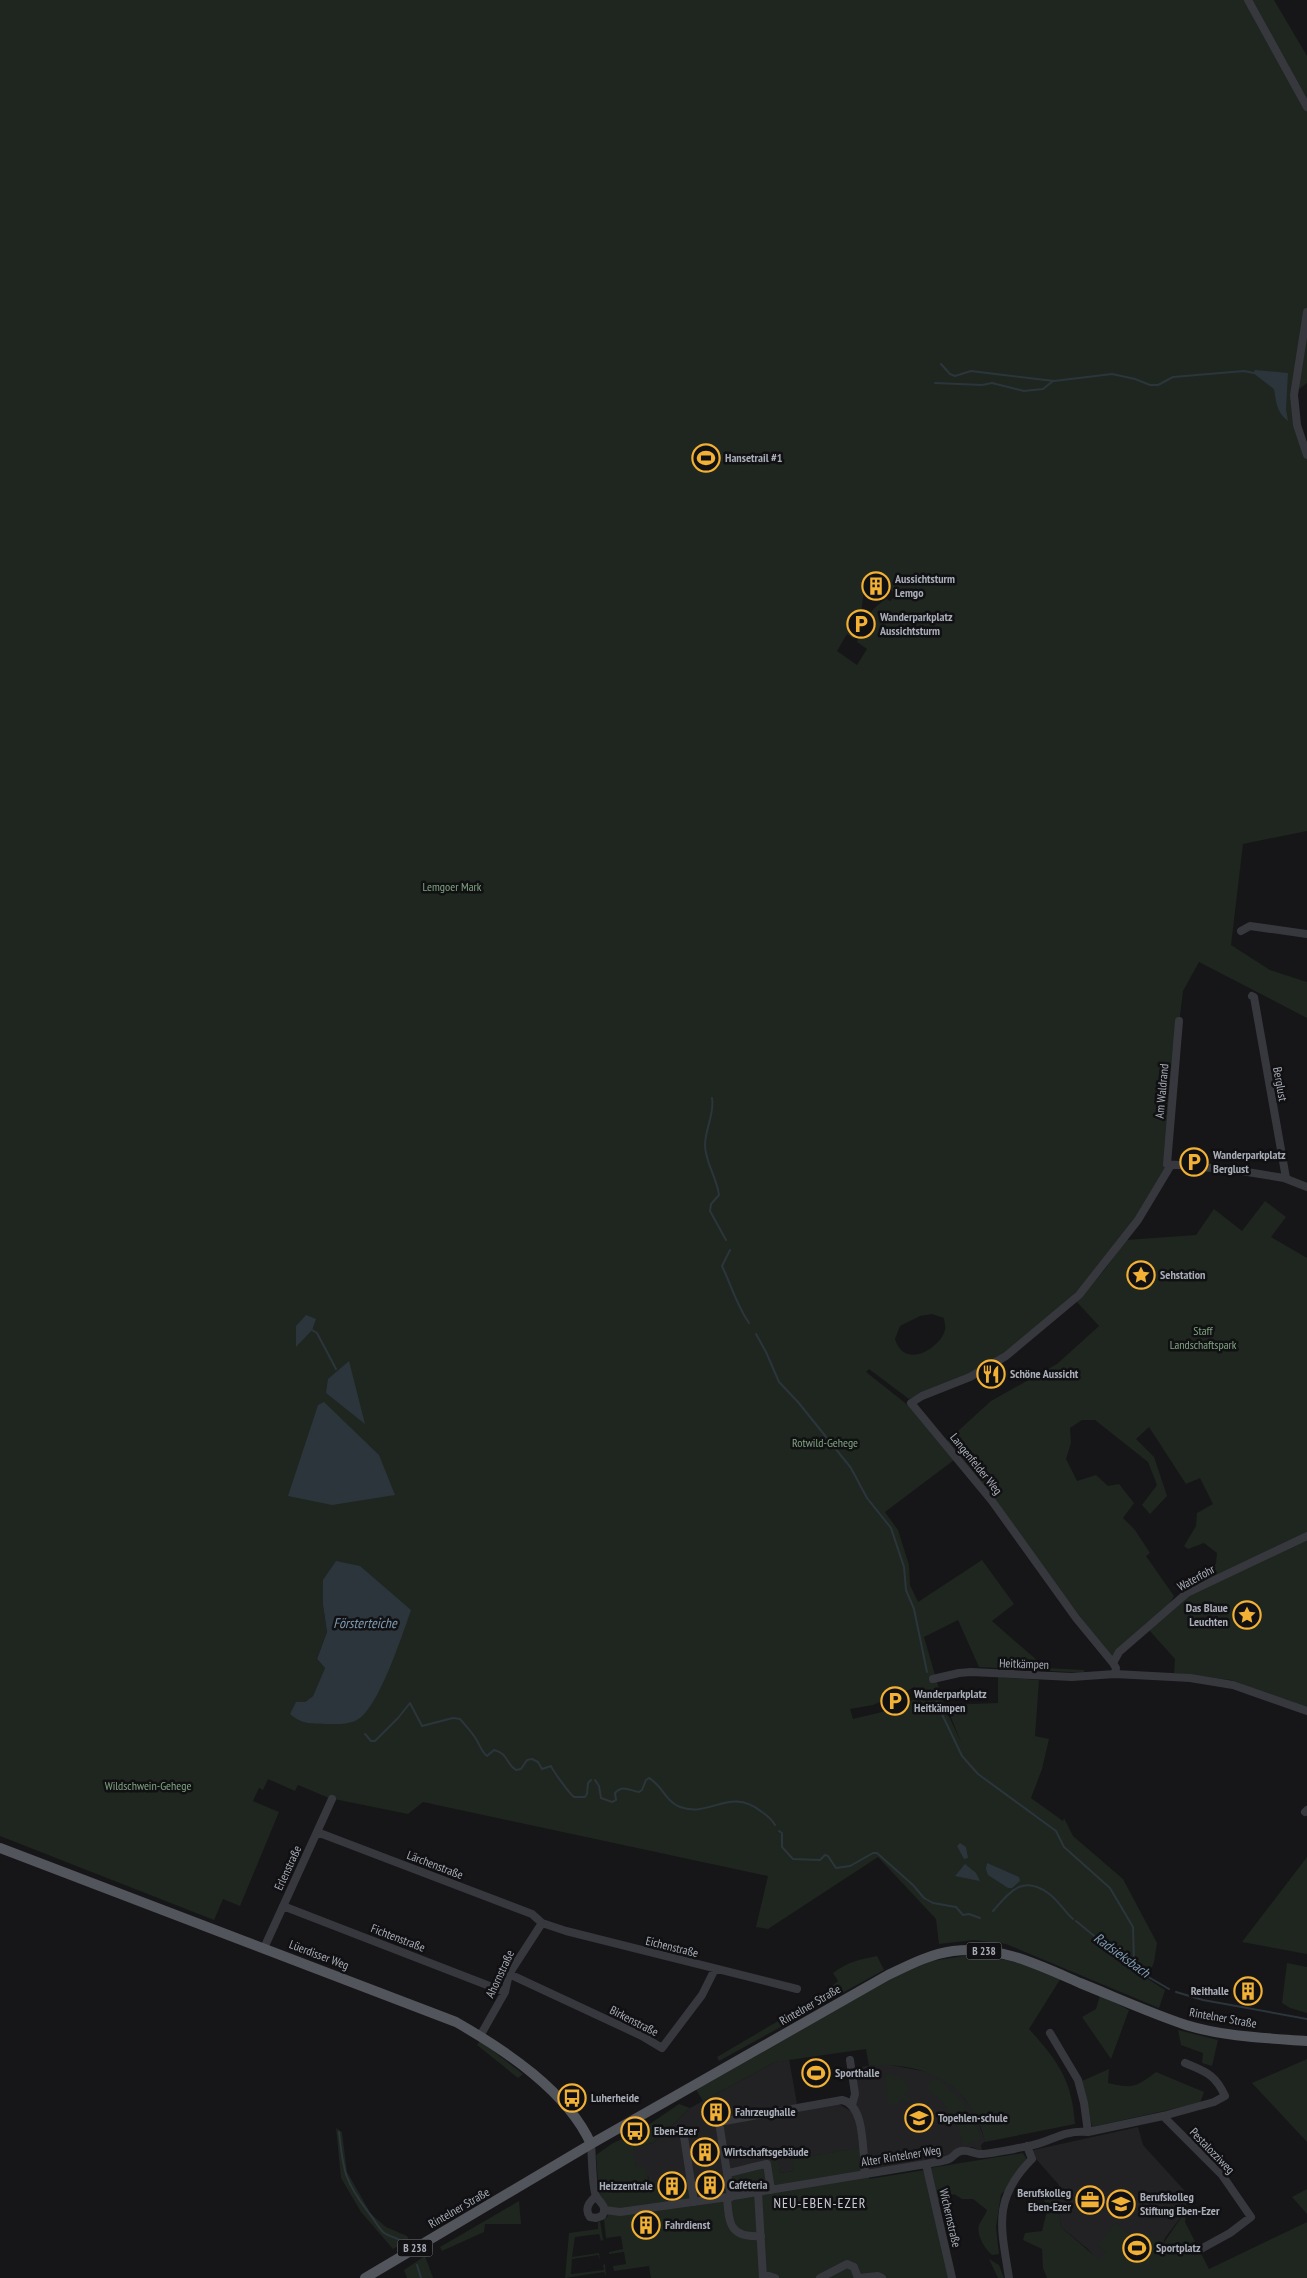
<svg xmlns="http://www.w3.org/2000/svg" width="1307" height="2278" font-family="'PT Sans Narrow',sans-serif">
<rect width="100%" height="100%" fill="#161618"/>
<path fill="#222225" d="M 789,2059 L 798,2110 L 837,2103 L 854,2113 L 861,2148 L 793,2159 L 795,2171 L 780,2173 L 777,2159 L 732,2191 L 696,2197 L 686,2190 L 660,2194 L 650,2184 L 648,2176 L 636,2166 L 632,2148 L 653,2143 L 690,2108 L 775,2062 Z
M 884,2064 L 928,2072 L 941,2077 L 958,2091 L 974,2110 L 985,2141 L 981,2145 L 982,2151 L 972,2147 L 953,2151 L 947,2157 L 868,2172 L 855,2105 L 851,2068 Z
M 1138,2127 L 1143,2145 L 1184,2190 L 1187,2209 L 1165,2238 L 1163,2244 L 1185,2278 L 1110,2278 L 1089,2250 L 1061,2227 L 1059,2209 L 1053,2197 L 1059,2185 L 1029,2151 Z"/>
<path fill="#1e261f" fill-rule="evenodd" d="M 0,0 L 1274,0 L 1307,56 L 1307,383 L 1291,395 L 1307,458 L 1307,831 L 1243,844 L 1231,945 L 1270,970 L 1307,982 L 1307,1018 L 1199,962 L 1183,991 L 1173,1076 L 1165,1169 L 1126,1240 L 1196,1235 L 1214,1209 L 1242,1231 L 1265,1201 L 1286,1217 L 1271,1237 L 1307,1258 L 1307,1533 L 1189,1590 L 1185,1587 L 1216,1564 L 1217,1553 L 1204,1543 L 1188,1549 L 1184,1546 L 1196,1526 L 1197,1513 L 1213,1504 L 1200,1478 L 1186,1484 L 1149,1427 L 1136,1439 L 1154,1457 L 1167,1496 L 1150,1514 L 1142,1505 L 1157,1485 L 1148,1462 L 1095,1420 L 1082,1420 L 1070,1428 L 1071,1443 L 1066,1459 L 1077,1481 L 1096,1475 L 1108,1486 L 1119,1484 L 1134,1503 L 1123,1518 L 1135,1530 L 1150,1553 L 1146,1556 L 1174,1596 L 1169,1605 L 1111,1657 L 946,1442 L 991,1401 L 1057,1364 L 1099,1326 L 1077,1302 L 1106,1268 L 1125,1241 C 1088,1281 1050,1321 1006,1353 C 978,1374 941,1385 909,1399 L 869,1369 L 866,1372 L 909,1406 L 954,1460 L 885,1512 L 898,1530 L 909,1565 L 910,1585 L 918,1602 L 982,1560 L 1014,1604 L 992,1621 L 1046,1668 L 1084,1670 L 1084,1673 L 979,1667 L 958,1620 L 924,1637 L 944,1706 L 961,1742 L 946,1705 L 998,1703 L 998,1677 L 1039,1680 L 1035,1736 L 1049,1739 L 1042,1769 L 1031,1798 L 1063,1821 L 1064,1818 L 1073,1836 L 1123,1879 L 1157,1943 L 1154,1962 L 1148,1979 L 1165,1990 L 1159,2008 L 1006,1944 L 974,1940 L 939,1944 L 936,1919 L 878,1857 L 768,1929 L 756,1927 L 768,1876 L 423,1802 L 408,1814 L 329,1798 L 298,1785 L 295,1791 L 268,1779 L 263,1790 L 259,1788 L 253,1801 L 279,1812 L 240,1906 L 223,1899 L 214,1920 L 0,1836 ZM 875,573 L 896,595 L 890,601 L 887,599 C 869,608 864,624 857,642 L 867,649 L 857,665 L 837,651 L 847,634 L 854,639 C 856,631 860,623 861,615 C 864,597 861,588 875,573 ZM 932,1314 L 944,1318 C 944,1321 946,1327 945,1330 C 941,1347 905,1371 895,1339 L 900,1326 L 920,1316 ZM 323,1605 L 358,1720 L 305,1702 L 313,1696 L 325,1668 L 317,1659 L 327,1632 ZM 913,1688 L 917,1698 L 886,1711 L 853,1719 L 850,1709 L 873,1705 Z
M 1307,1537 L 1307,1707 L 1291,1703 L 1231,1680 L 1174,1673 L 1175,1659 L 1149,1630 L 1191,1593 Z
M 1307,1857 L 1307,1954 L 1242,1942 Z
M 970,1955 C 1005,1957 1029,1966 1061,1978 L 1029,2029 C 1058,2061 1072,2080 1075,2124 L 985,2142 C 973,2085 925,2060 869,2066 L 866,2049 L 775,2062 L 703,2101 L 694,2086 L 895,1976 L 932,1961 Z
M 877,1956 L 884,1970 L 719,2061 L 717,2057 L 819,1997 L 838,1981 L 833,1973 C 847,1962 861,1959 877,1956 Z
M 1287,1963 L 1307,1967 L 1307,2013 L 1290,2008 L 1282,2003 Z
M 1100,1995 L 1129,2010 L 1111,2059 L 1082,2017 L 1096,2009 Z
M 1178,2030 L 1218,2040 L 1212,2066 L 1202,2063 L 1203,2053 L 1181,2045 Z
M 480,2041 L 523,2074 L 518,2078 L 477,2045 Z
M 1307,2059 L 1307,2142 L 1252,2083 Z
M 1109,2069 L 1108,2083 C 1133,2089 1136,2087 1156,2072 L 1204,2092 L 1200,2103 L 1092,2127 L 1082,2081 Z
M 885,2073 C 897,2073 903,2079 909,2089 L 905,2095 L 910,2099 L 908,2103 L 902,2099 L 897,2105 L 888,2103 Z
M 934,2078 C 948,2087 958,2095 967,2109 L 958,2114 L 971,2110 L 981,2139 L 964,2145 C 955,2118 949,2105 925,2088 Z
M 679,2104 L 690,2108 L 653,2143 L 633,2148 L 636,2166 L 645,2168 L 650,2184 L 658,2183 L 660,2194 L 686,2190 L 696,2197 L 732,2191 L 730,2170 L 778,2159 L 780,2173 L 794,2171 L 792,2159 L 865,2147 L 869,2179 L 925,2170 L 950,2278 L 651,2278 L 649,2266 L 614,2271 L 613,2266 L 626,2264 L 624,2252 L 609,2254 L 609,2252 L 623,2249 L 621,2236 L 606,2238 L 604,2219 L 608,2216 L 606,2205 L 599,2196 L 596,2155 L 613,2143 L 638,2132 Z
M 336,2128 L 342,2132 L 347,2172 L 371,2214 L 386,2227 L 407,2236 L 409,2240 L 393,2249 L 361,2212 L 341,2178 Z
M 1023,2153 L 1027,2160 L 1006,2190 L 1001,2194 L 996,2227 L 999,2254 L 992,2255 C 985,2249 976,2235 979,2225 C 981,2220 985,2216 987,2210 L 973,2199 L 962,2199 L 954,2194 L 936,2202 L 930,2168 Z
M 1307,2189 L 1307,2214 L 1292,2197 Z
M 1053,2197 L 1059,2209 L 1061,2227 L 1099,2260 L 1106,2253 L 1098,2244 L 1116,2223 L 1130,2235 L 1133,2233 L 1145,2239 L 1150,2235 L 1163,2244 L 1187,2209 L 1185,2222 L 1209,2269 L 1307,2222 L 1307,2278 L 1047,2278 L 1043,2268 L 1042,2249 L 1023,2240 L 1025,2233 L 1042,2231 L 1047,2211 L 1044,2199 Z
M 519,2201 L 521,2224 L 485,2224 L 484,2232 L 442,2251 L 440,2247 Z
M 600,2221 L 603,2240 L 601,2241 L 599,2234 L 575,2237 L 572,2257 L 599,2253 L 600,2260 L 598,2255 L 572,2259 L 571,2274 L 604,2270 L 603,2265 L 605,2264 L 606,2276 L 604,2272 L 565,2278 L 569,2233 L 598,2229 L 598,2222 Z
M 425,2256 L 433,2278 L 407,2278 L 404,2270 Z
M 989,2259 L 999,2265 L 1004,2278 L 998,2278 Z"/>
<path fill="#2c353c" d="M 1255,370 L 1288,373 L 1286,409 L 1288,421 C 1277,413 1276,402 1274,389 L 1253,373 Z
M 306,1315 L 316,1319 L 312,1330 L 296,1347 L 296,1326 Z
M 349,1361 L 365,1424 L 326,1393 L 328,1379 Z
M 324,1402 L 379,1455 L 395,1495 L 332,1505 L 288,1496 L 318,1405 Z
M 336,1561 L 360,1566 L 411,1610 C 403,1633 378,1710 357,1720 C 347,1725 336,1724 326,1724 C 310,1723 303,1725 290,1714 L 296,1702 L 305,1702 L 313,1696 L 325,1668 L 317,1659 L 327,1632 L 323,1605 L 323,1580 Z
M 960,1843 L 966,1847 L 968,1858 L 964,1859 L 957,1846 Z
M 987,1863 L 1019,1877 L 1020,1881 L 1012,1888 L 1008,1888 L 988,1875 L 986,1869 Z
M 965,1864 L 976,1873 L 980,1881 L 955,1876 Z"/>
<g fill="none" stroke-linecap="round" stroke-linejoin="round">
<path stroke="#2c353c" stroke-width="2" d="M 941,364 L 950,374 L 955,376 L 971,371 L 1054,381 L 1112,374 L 1135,379 L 1150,385 L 1158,385 L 1173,377 L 1244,371 L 1254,373
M 935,383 L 982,385 L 992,383 L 1024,391 L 1043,389 L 1053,381
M 712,1098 C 715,1113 705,1129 705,1145 C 705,1162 717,1178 719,1195 L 711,1204 L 710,1211 L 726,1240
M 730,1250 L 722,1266 C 731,1285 737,1306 749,1323
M 312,1330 L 317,1333 L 336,1369
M 756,1334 L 766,1352 L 779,1382 L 798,1402 L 851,1468 L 867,1498 L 891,1528 L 904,1567 L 906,1590 L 914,1609 L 927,1672
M 935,1694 L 940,1710 L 962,1756 L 978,1774 L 1056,1831 L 1064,1847 L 1110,1888 L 1133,1927 L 1134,1962
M 365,1734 L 371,1741 L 375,1741 L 398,1718 L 410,1703 L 422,1726 L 453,1718 L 460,1719 C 465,1725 472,1732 476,1739 C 480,1745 481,1751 487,1756 L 494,1750 C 509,1754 505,1763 516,1770 L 521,1769 L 527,1760 L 532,1759 L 538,1762 L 542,1769 L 551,1766 C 553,1771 569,1793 574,1797 L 585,1797 L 587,1794 L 588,1783 L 591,1780
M 595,1780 L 599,1786 L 601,1798 L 612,1802 L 616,1800 L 615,1793 C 623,1784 630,1791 639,1792 L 642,1790 L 646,1780 L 649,1778 C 662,1785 666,1802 680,1807 C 711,1818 729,1786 762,1812 C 768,1816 772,1819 775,1825
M 779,1831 L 782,1833 L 782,1847 L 793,1859 L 820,1860 L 825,1855 L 828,1856 L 836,1868 L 850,1866 L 873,1853 L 877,1853 L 913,1885 L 924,1898 L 933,1903 L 956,1907 L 963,1915 L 969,1914 L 980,1918
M 993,1911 C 1009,1893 1022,1874 1048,1893 C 1058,1900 1064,1911 1073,1919
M 1076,1921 L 1104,1944 L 1134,1962 L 1150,1978 L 1169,1989
M 1176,1992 L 1203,2000 L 1307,2019
M 339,2132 C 343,2171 345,2182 369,2213 C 374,2219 378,2227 383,2232 C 390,2238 400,2237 406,2245
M 417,2265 L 421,2278"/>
<path stroke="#37383d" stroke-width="8" d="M 1248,0 L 1307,107
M 1307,312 L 1294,395 L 1297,425 L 1307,455
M 1241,931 L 1250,926 L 1307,934
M 1252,996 L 1254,997 L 1286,1178
M 1179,1021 L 1167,1164 L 1235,1170 L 1284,1178 L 1307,1187
M 1113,1663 L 1119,1652 L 1187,1593 L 1307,1536
M 1115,1674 L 1116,1668 L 1113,1663 L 1076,1618 L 992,1501 L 911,1403 L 922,1396 L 970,1377 L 1006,1356 L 1079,1295 L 1138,1220 L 1171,1165
M 933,1679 L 959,1673 L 971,1672 L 1072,1677 L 1115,1674 L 1190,1678 L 1233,1685 L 1307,1711
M 1305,1812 L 1307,1810
M 317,1832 L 532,1914 L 542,1923 L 566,1931 L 797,1989
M 283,1906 L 505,1992
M 264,1948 L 332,1799
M 509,1974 L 642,2036 L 662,2048 L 702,1995 L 715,1969
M 1050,2033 L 1078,2080 L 1084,2103 L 1088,2132
M 480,2036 L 505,1992 L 509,1974 L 542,1923
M 850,2060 L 855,2094 L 852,2105
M 1163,2116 L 1222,2175 L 1251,2217 L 1230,2233 L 1199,2250
M 683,2130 L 694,2202
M 591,2144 C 592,2154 592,2188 596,2196 C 600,2203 608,2206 602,2216 L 596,2218 L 590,2217 C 584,2209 589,2202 596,2196
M 926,2164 L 952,2278
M 727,2173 L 719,2122 L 842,2100 C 865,2105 862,2148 865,2167 L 864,2173
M 758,2192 L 763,2278
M 727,2197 C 729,2223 729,2238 761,2236
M 731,2197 L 727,2173 C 741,2171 753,2166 767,2164 L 771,2190
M 605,2210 L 620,2212 L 721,2198 L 926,2164 C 933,2162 942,2162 949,2159 C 954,2157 955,2152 961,2151 C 969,2150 972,2153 979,2154 C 986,2155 1023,2147 1033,2145 C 1054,2140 1063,2130 1088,2132 L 1163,2116 L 1214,2102 L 1225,2096 C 1215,2074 1206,2072 1185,2063
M 763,2274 L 775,2278
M 820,2278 L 847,2264 L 854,2267 L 858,2278
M 859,2278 L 878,2276 L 882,2278
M 1009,2278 C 1001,2227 992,2199 1032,2159 L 1027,2146"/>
<path stroke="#53555c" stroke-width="10" d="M 0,1848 L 456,2022 C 505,2050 567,2091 591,2144
M 365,2278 L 591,2144 L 888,1975 C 909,1965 930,1954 953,1951 C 999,1945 1039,1965 1080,1983 C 1115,1997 1150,2013 1186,2025 C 1225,2037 1267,2038 1307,2041"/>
</g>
<defs>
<g id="stadium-ring" transform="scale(1.4375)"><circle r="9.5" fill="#111113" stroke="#f2b134" stroke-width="1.5"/><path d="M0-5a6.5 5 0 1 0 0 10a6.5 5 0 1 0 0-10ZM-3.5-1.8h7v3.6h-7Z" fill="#f2b134"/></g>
<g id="building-ring" transform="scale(1.4375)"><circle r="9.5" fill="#111113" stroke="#f2b134" stroke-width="1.5"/><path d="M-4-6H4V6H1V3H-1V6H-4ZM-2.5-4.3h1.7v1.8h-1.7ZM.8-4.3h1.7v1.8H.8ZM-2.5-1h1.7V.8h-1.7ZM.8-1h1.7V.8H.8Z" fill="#f2b134"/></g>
<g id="parking-ring" transform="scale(1.4375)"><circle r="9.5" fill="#111113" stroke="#f2b134" stroke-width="1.5"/><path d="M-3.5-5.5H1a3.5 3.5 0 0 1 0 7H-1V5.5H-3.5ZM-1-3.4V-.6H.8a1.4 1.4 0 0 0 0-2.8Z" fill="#f2b134"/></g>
<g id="sight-ring" transform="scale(1.4375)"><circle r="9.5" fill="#111113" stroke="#f2b134" stroke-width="1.5"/><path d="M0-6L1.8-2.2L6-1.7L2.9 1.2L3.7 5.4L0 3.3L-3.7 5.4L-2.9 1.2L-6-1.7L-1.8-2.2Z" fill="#f2b134"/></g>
<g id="restaurant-ring" transform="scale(1.4375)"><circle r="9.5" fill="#111113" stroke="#f2b134" stroke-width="1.5"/><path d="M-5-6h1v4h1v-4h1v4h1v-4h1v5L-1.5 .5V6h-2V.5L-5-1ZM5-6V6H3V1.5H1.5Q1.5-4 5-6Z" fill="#f2b134"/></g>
<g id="bus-ring" transform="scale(1.4375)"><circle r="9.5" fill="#111113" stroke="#f2b134" stroke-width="1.5"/><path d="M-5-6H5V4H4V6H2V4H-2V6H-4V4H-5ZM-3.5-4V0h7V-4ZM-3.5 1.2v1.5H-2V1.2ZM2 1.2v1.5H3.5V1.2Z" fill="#f2b134"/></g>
<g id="school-ring" transform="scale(1.4375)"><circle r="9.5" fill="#111113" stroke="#f2b134" stroke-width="1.5"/><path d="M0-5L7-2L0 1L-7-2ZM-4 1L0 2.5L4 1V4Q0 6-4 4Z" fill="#f2b134"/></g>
<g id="office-ring" transform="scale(1.4375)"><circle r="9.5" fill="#111113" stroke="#f2b134" stroke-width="1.5"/><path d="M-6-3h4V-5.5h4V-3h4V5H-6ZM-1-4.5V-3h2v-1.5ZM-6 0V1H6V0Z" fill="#f2b134"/></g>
</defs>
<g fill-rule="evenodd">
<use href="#stadium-ring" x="706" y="458"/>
<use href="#building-ring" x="876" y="586"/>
<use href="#parking-ring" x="861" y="624"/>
<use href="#parking-ring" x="1194" y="1162"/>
<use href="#sight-ring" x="1141" y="1275"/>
<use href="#restaurant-ring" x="991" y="1374"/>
<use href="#sight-ring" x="1247" y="1615"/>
<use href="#parking-ring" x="895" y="1701"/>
<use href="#building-ring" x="1248" y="1991"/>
<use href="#stadium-ring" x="816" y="2073"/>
<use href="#bus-ring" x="572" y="2098"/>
<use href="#building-ring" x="716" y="2112"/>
<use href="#school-ring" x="919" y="2118"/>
<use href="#bus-ring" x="635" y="2131"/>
<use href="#building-ring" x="705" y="2152"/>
<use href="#building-ring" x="710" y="2185"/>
<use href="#building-ring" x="672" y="2186"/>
<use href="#office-ring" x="1090" y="2200"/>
<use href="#school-ring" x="1121" y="2204"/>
<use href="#building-ring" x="646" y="2225"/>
<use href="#stadium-ring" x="1137" y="2248"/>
</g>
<g text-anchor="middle" stroke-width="5" stroke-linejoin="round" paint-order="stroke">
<g fill="#111113" stroke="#7b7e86" stroke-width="1">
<rect x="966.5" y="1942.5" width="35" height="17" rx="4"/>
<rect x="397.5" y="2239.5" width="35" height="17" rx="4"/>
</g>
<g font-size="11" font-weight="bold" fill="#a8adb8">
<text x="984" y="1955">B 238</text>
<text x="415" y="2252">B 238</text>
</g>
<g font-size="12" font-weight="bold" fill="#a8adb8" stroke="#111113" text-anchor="start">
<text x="725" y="462">Hansetrail #1</text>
<text x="895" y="583">Aussichtsturm<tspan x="895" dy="14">Lemgo</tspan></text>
<text x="880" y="621">Wanderparkplatz<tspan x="880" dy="14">Aussichtsturm</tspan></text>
<text x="1213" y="1159">Wanderparkplatz<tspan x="1213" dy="14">Berglust</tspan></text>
<text x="1160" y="1279">Sehstation</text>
<text x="1010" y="1378">Schöne Aussicht</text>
<text x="1228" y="1612" text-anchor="end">Das Blaue<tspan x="1228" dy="14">Leuchten</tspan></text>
<text x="914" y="1698">Wanderparkplatz<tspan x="914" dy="14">Heitkämpen</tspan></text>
<text x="1229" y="1995" text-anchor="end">Reithalle</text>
<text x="835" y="2077">Sporthalle</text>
<text x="591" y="2102">Luherheide</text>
<text x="735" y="2116">Fahrzeughalle</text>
<text x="938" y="2122">Topehlen-schule</text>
<text x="654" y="2135">Eben-Ezer</text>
<text x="724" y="2156">Wirtschaftsgebäude</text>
<text x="729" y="2189">Caféteria</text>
<text x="653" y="2190" text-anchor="end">Heizzentrale</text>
<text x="1071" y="2197" text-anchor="end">Berufskolleg<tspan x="1071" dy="14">Eben-Ezer</tspan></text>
<text x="1140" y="2201">Berufskolleg<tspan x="1140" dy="14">Stiftung Eben-Ezer</tspan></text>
<text x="665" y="2229">Fahrdienst</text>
<text x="1156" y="2252">Sportplatz</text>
</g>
<g font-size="12" fill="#7fa381" stroke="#111113">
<text x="452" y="891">Lemgoer Mark</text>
<text x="1203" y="1335">Staff<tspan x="1203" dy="14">Landschaftspark</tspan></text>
<text x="825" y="1447">Rotwild-Gehege</text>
<text x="148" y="1790">Wildschwein-Gehege</text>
</g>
<g font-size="12" fill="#a8adb8" stroke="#111113">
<text transform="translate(1280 1084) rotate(80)" y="4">Berglust</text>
<text transform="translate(1162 1091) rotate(-85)" y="4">Am Waldrand</text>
<text transform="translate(976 1464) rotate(51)" y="4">Langenfelder Weg</text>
<text transform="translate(1196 1578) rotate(-29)" y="4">Waterfohr</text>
<text transform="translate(1024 1664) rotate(2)" y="4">Heitkämpen</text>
<text transform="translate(435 1865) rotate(21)" y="4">Lärchenstraße</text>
<text transform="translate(288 1868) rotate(-65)" y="4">Erlenstraße</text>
<text transform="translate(398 1938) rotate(21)" y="4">Fichtenstraße</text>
<text transform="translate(672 1947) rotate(14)" y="4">Eichenstraße</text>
<text transform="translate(319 1955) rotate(21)" y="4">Lüerdisser Weg</text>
<text transform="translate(500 1974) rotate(-65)" y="4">Ahornstraße</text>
<text transform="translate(810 2005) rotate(-30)" y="4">Rintelner Straße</text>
<text transform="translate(1223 2018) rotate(10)" y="4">Rintelner Straße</text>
<text transform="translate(634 2021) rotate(27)" y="4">Birkenstraße</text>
<text transform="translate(1212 2151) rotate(46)" y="4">Pestalozziweg</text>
<text transform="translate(901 2156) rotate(-9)" y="4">Alter Rintelner Weg</text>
<text transform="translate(459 2208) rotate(-30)" y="4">Rintelner Straße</text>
<text transform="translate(950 2218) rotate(77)" y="4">Wichernstraße</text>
</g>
<g font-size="14" font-style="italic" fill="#7f9bb3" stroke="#111113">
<text x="365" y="1628">Försterteiche</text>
<text transform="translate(1122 1955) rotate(36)" y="5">Radsieksbach</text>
</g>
<g font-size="14" letter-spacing="1" fill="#c9ccd4" stroke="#111113">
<text x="820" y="2208">NEU-EBEN-EZER</text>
</g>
</g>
</svg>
